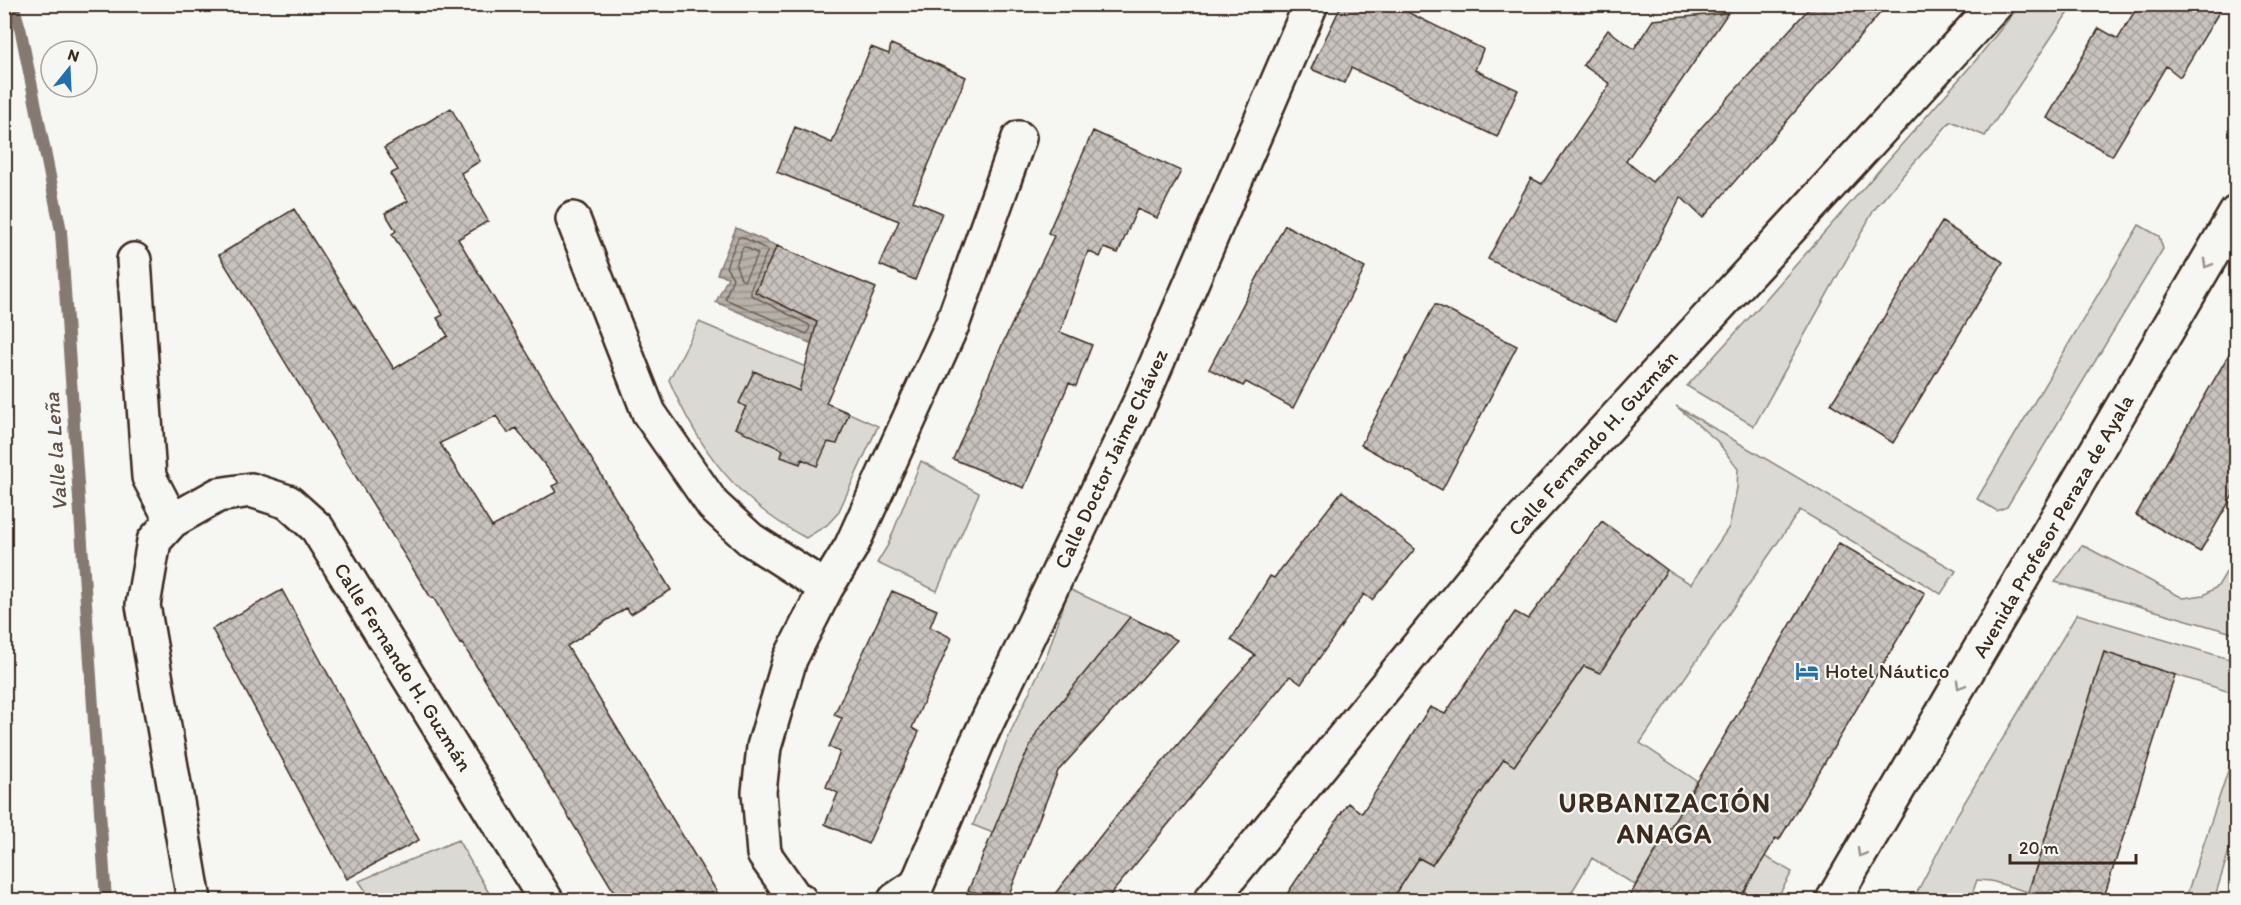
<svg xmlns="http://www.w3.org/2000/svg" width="2241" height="905" font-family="Itim,sans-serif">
<defs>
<pattern id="water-rules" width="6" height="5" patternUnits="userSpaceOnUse" patternTransform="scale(1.5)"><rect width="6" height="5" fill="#b6b0a9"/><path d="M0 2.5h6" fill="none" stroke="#958f89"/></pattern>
<pattern id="building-cross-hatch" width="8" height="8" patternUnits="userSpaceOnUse" patternTransform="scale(1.5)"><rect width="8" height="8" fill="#c8c3be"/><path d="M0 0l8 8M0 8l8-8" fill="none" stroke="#a49f9a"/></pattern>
</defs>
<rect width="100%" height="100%" fill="#f6f6f2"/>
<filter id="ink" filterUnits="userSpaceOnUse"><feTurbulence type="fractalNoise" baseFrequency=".0167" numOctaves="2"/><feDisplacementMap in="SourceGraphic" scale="12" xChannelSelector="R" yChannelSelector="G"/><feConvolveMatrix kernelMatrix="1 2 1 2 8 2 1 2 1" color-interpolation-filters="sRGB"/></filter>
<g filter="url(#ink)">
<path fill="#dad9d3" stroke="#8a8278" stroke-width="1.5" d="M 2020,5 L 2073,5 L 1985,136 L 1951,121 L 1904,174 L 1874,210 L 1754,426 L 1687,386 L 1758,308 L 1976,60 Z
M 2139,225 L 2159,236 L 2163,249 L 2007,507 L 1997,511 L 1977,499 Z
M 699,322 L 820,373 L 809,395 L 746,407 L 735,428 L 837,444 L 849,413 L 878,426 L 838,513 L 827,525 L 806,538 C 737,502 699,449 669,380 Z
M 1676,406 L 1956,571 L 1941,594 L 1800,510 L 1640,743 L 1697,781 L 1680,808 L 1792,872 L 1776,900 L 1739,900 L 1748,885 L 1665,836 L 1635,885 L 1592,858 L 1567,900 L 1392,900 L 1419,858 L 1432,865 L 1504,759 L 1515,765 L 1584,666 L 1600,673 L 1667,570 L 1691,584 L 1729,527 L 1737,488 L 1738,469 L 1717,441 Z
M 921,461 L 979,493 L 937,591 L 877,563 L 888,545 Z
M 2082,545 L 2183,598 L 2204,595 L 2218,586 L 2236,556 L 2236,634 L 2055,582 Z
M 1069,589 L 1130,617 L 993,833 L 973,825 L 1012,729 L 1047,655 Z
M 2077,614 L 2236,661 L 2236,694 L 2104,652 L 2028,892 L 1991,881 L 1977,880 L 1970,900 L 1913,900 L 1957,815 Z
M 2236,747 L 2236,828 L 2214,900 L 2185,900 Z
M 458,840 L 493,900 L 372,900 L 359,881 Z"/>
<path fill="url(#water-rules)" stroke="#857a71" stroke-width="1.5" d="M 736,228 L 777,246 L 756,292 L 817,322 L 812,344 L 716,302 L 728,277 L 717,274 Z"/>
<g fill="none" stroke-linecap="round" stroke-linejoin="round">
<path stroke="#6c6056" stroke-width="1.5" d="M 742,237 L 768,250 L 751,288 L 751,295 L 809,325 L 810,327 L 807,334 L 725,299 L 733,278 L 726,267 L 738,238 Z
M 743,247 L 746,247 L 758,254 L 744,281 L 741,279 L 736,265 Z"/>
<path stroke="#857a71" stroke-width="12" d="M 13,4 L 21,32 L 61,231 L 106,900"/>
</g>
<path fill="url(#building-cross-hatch)" stroke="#3b2a1e" stroke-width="1.5" fill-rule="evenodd" d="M 1342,4 L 1391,4 L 1483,49 L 1475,70 L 1518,90 L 1497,137 L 1351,68 L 1344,83 L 1311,69 Z
M 1813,4 L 1888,4 L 1703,218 L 1681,197 L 1616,322 L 1488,259 L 1531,178 L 1542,184 L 1610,84 L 1583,65 L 1608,30 L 1634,49 L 1653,20 L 1728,13 L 1626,161 L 1652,182 Z
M 2139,4 L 2224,4 L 2180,77 L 2166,66 L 2112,156 L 2047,118 L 2099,28 L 2118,39 Z
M 891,44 L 966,77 L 913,201 L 942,213 L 915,280 L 880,265 L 899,221 L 777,172 L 795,127 L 832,143 L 871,47 L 889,54 Z
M 451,108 L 480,161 L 461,173 L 488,221 L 458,239 L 671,590 L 631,614 L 626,608 L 567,646 L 722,900 L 619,900 L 512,723 L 462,643 L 460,644 L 433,597 L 431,598 L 219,255 L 294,209 L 394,369 L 448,336 L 437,318 L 443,315 L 392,234 L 396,231 L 385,213 L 408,201 L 390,174 L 398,170 L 384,148 ZM 496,416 L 508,433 L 516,428 L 559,483 L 552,486 L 556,492 L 492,527 L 440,443 Z
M 1093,131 L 1181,171 L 1157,218 L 1137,209 L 1118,253 L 1104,248 L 1100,257 L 1088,251 L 1060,332 L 1092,345 L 1076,386 L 1069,383 L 1024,488 L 953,459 L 1002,345 L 1054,236 L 1048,233 Z
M 1942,222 L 2003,262 L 1893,443 L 1831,404 Z
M 1285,225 L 1365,268 L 1293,408 L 1246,382 L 1243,386 L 1209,369 Z
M 777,246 L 876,288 L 826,403 L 849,413 L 837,444 L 828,442 L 817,466 L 802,459 L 800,464 L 781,457 L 783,450 L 735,428 L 746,407 L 739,403 L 754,371 L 799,391 L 817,322 L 755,292 Z
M 1435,304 L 1517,346 L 1442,490 L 1361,445 Z
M 2236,342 L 2236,490 L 2200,552 L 2136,515 Z
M 1342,491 L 1415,549 L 1372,600 L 1364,594 L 1301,684 L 1290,676 L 1106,900 L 1050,900 L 1117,815 L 1255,655 L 1231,640 L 1270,576 L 1274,578 Z
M 1602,521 L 1667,570 L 1600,673 L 1584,666 L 1514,766 L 1504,759 L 1432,865 L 1419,858 L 1392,900 L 1283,900 L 1348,803 L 1362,813 L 1430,707 L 1445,714 L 1515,612 L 1528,619 Z
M 1839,543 L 1925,593 L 1779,840 L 1776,838 L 1739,900 L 1627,900 Z
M 282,590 L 419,840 L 347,879 L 212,629 Z
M 892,591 L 937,610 L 930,627 L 952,638 L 912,728 L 919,732 L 868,844 L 825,824 L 838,793 L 826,787 L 840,752 L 829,747 L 842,718 L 834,715 Z
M 1130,617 L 1177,640 L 1058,771 L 1008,897 L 968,891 L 1020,767 L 1038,730 Z
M 2104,652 L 2175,675 L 2103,900 L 2026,900 Z"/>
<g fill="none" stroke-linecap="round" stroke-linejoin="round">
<g stroke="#3b2a1e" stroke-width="38">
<path id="minor" d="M 573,219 L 649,413 L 713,505 L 750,539 L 826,588
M 134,260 L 149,477 L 172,521
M 194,900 L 143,605 L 154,541 L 172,521 L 218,495 L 251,490 L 288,502 L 317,528 L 546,900
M 800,900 L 795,898 L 764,854 L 759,792 L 764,747 L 790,659 L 826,588 L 851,547 L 952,325 L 1019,138
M 895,900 L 917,885 L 977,743 L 1141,400 L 1311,4
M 1211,900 L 1514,529 L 1996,4
M 1833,900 L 2236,213"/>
</g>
<use href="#minor" stroke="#f6f6f2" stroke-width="33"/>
</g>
<defs><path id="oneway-chevron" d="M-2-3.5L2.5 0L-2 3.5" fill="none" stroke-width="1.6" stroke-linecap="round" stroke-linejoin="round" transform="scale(1.5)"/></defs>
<g stroke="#989088">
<use href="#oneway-chevron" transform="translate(2207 264) rotate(120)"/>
<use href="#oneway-chevron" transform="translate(1960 685) rotate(120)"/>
<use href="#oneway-chevron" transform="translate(1861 853) rotate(120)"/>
</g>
</g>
<defs>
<g id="hotel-bare" transform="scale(1.8)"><path d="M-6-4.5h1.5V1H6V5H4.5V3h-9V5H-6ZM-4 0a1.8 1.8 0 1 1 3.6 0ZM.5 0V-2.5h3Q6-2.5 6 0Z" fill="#1f6fb2" stroke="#f6f6f2" stroke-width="2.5" paint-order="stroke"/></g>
</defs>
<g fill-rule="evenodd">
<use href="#hotel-bare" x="1807" y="671"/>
</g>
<g text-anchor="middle" stroke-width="4.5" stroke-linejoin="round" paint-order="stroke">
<g font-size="21" fill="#3b2a1e" stroke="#f6f6f2">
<text transform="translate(1593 443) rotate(-48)" y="7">Calle Fernando H. Guzmán</text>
<text transform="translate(1111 459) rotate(-65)" y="7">Calle Doctor Jaime Chávez</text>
<text transform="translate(2053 526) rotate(-60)" y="7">Avenida Profesor Peraza de Ayala</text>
<text transform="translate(403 667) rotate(58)" y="7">Calle Fernando H. Guzmán</text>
</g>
<g font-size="21" fill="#3b2a1e" stroke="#f6f6f2" text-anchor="start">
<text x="1825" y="678">Hotel Náutico</text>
</g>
<g font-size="22" font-style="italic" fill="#605248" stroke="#f6f6f2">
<text transform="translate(55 452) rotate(-94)" y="8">Valle la Leña</text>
</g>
<g font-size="27" font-weight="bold" letter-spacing="1.5" fill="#3b2a1e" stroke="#f6f6f2">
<text x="1665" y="812">URBANIZACIÓN<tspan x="1665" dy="31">ANAGA</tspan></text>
</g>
</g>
<rect width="2241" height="905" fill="none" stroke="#f6f6f2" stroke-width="24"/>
<rect x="12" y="12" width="2217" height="881" fill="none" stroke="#3b2a1e" stroke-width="2" filter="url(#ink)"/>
<g transform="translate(69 69) rotate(18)"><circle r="28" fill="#f6f6f2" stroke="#aba49d" stroke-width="1.5"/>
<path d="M0-4.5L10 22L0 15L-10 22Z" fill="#1f6fb2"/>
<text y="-9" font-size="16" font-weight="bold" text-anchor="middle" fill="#3b2a1e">N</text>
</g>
<path d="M2010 854v9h126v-9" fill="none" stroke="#3b2a1e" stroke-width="3"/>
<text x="2019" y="854" font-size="18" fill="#3b2a1e" stroke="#f6f6f2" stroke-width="4.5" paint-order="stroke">20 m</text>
</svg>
